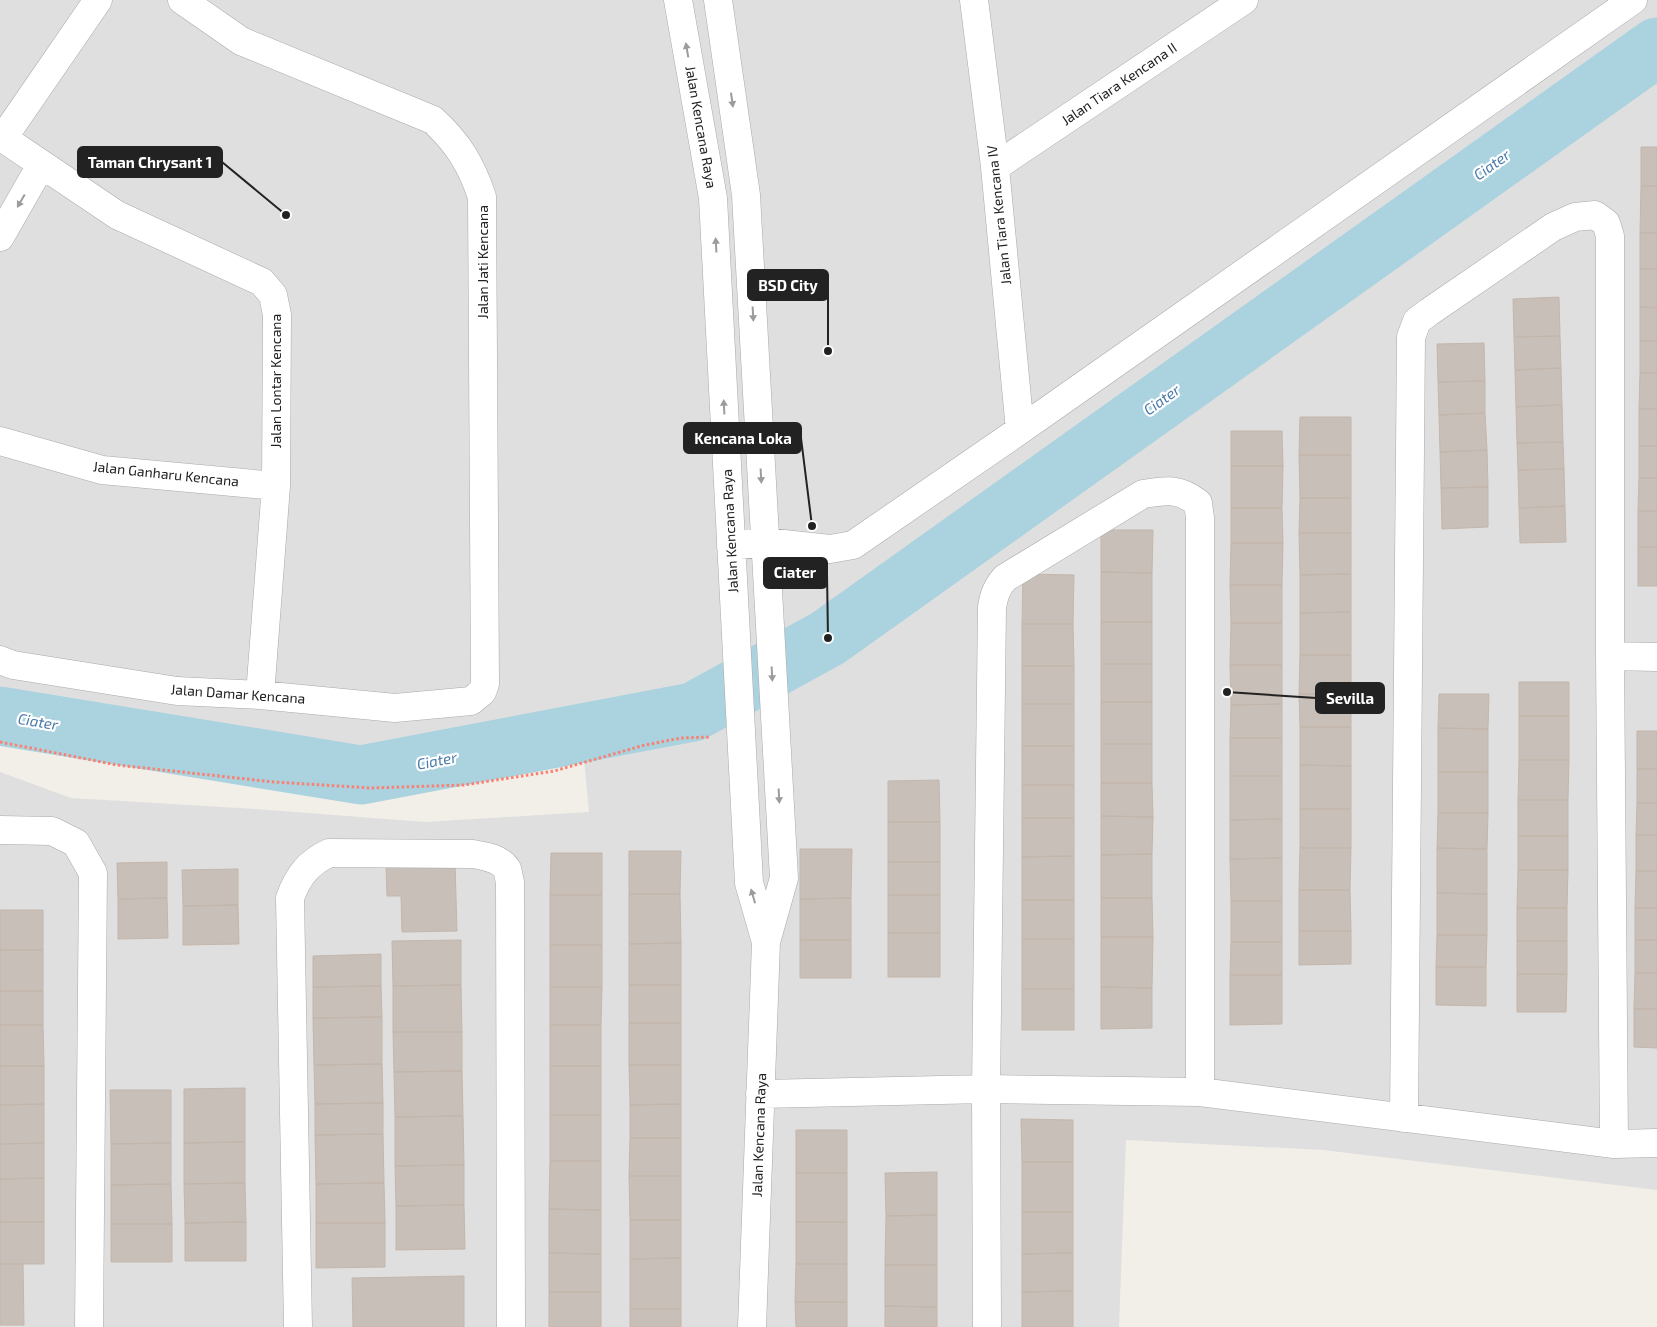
<svg xmlns="http://www.w3.org/2000/svg" width="1657" height="1327" font-family="'Exo 2',sans-serif">
<rect width="100%" height="100%" fill="#f2efe9"/>
<path fill="#e0dfdf" d="M 0,0 L 1657,0 L 1657,1190 L 1323,1150 L 1126,1140 L 1119,1327 L 0,1327 L 0,772 L 71,798 L 256,809 L 425,822 L 589,812 L 580,716 L 474,752 L 332,750 L 136,731 L 0,703 Z"/>
<g fill="none" stroke-linecap="round" stroke-linejoin="round">
<path stroke="#aad3df" stroke-width="59" d="M 0,716 L 361,775 L 693,712 L 828,638 L 1657,47"/>
</g>
<path fill="#c7bfb8" stroke="#c4b6ab" d="M 1641,147 L 1657,147 L 1657,186 L 1641,186 Z
M 1641,186 L 1657,186 L 1657,233 L 1640,233 Z
M 1640,233 L 1657,233 L 1657,269 L 1640,269 Z
M 1640,269 L 1657,269 L 1657,308 L 1640,307 Z
M 1559,297 L 1560,336 L 1514,337 L 1513,299 Z
M 1640,307 L 1657,308 L 1657,341 L 1640,341 Z
M 1560,336 L 1561,368 L 1515,370 L 1514,337 Z
M 1640,341 L 1657,341 L 1657,373 L 1640,373 Z
M 1484,343 L 1485,381 L 1438,382 L 1437,344 Z
M 1561,368 L 1562,405 L 1516,407 L 1515,370 Z
M 1640,373 L 1657,373 L 1657,409 L 1639,409 Z
M 1485,381 L 1485,413 L 1439,415 L 1438,382 Z
M 1562,405 L 1563,442 L 1517,443 L 1516,407 Z
M 1639,409 L 1657,409 L 1657,446 L 1639,446 Z
M 1485,413 L 1487,450 L 1440,452 L 1439,415 Z
M 1300,417 L 1351,417 L 1351,455 L 1299,455 Z
M 1231,431 L 1282,431 L 1283,466 L 1231,466 Z
M 1563,442 L 1564,469 L 1518,470 L 1517,443 Z
M 1639,446 L 1657,446 L 1657,478 L 1639,478 Z
M 1487,450 L 1488,487 L 1441,488 L 1440,452 Z
M 1299,455 L 1351,455 L 1351,498 L 1300,498 Z
M 1231,466 L 1283,466 L 1282,508 L 1231,508 Z
M 1564,469 L 1565,506 L 1519,508 L 1518,470 Z
M 1639,478 L 1657,478 L 1657,511 L 1638,511 Z
M 1488,487 L 1488,527 L 1442,529 L 1441,488 Z
M 1300,498 L 1351,498 L 1351,533 L 1299,533 Z
M 1565,506 L 1566,542 L 1520,543 L 1519,508 Z
M 1231,508 L 1282,508 L 1283,543 L 1231,543 Z
M 1638,511 L 1657,511 L 1657,547 L 1638,547 Z
M 1101,530 L 1153,530 L 1152,573 L 1101,572 Z
M 1299,533 L 1351,533 L 1351,574 L 1300,575 Z
M 1231,543 L 1283,543 L 1282,585 L 1230,585 Z
M 1638,547 L 1657,547 L 1657,586 L 1638,586 Z
M 1101,572 L 1152,573 L 1152,622 L 1101,622 Z
M 1023,574 L 1074,575 L 1073,624 L 1022,624 Z
M 1351,574 L 1351,612 L 1300,613 L 1300,575 Z
M 1230,585 L 1282,585 L 1282,623 L 1231,623 Z
M 1351,612 L 1351,655 L 1300,655 L 1300,613 Z
M 1101,622 L 1152,622 L 1152,664 L 1101,664 Z
M 1231,623 L 1282,623 L 1282,665 L 1230,665 Z
M 1022,624 L 1073,624 L 1074,666 L 1022,666 Z
M 1300,655 L 1351,655 L 1351,694 L 1299,694 Z
M 1101,664 L 1152,664 L 1152,702 L 1101,702 Z
M 1230,665 L 1282,665 L 1282,704 L 1231,705 Z
M 1022,666 L 1074,666 L 1074,704 L 1022,704 Z
M 1519,682 L 1569,682 L 1569,716 L 1519,716 Z
M 1299,694 L 1351,694 L 1351,727 L 1300,727 Z
M 1439,694 L 1489,694 L 1488,729 L 1438,728 Z
M 1101,702 L 1152,702 L 1152,744 L 1101,744 Z
M 1022,704 L 1074,704 L 1074,746 L 1022,746 Z
M 1282,704 L 1282,738 L 1230,738 L 1231,705 Z
M 1519,716 L 1569,716 L 1569,760 L 1519,760 Z
M 1300,727 L 1351,727 L 1351,766 L 1300,765 Z
M 1438,728 L 1488,729 L 1488,772 L 1438,772 Z
M 1637,731 L 1657,731 L 1657,769 L 1637,769 Z
M 1230,738 L 1282,738 L 1282,776 L 1230,776 Z
M 1101,744 L 1152,744 L 1152,783 L 1101,783 Z
M 1022,746 L 1074,746 L 1074,785 L 1022,785 Z
M 1519,760 L 1569,760 L 1568,800 L 1518,800 Z
M 1300,765 L 1351,766 L 1351,809 L 1300,809 Z
M 1637,769 L 1657,769 L 1657,803 L 1637,803 Z
M 1438,772 L 1488,772 L 1488,813 L 1438,813 Z
M 1230,776 L 1282,776 L 1282,819 L 1230,820 Z
M 939,780 L 940,822 L 888,822 L 888,781 Z
M 1101,783 L 1152,783 L 1153,817 L 1101,816 Z
M 1022,785 L 1074,785 L 1074,818 L 1022,818 Z
M 1518,800 L 1568,800 L 1568,836 L 1518,836 Z
M 1637,803 L 1657,803 L 1657,835 L 1636,835 Z
M 1300,809 L 1351,809 L 1351,848 L 1300,848 Z
M 1438,813 L 1488,813 L 1487,849 L 1437,848 Z
M 1101,816 L 1153,817 L 1152,854 L 1101,855 Z
M 1022,818 L 1074,818 L 1074,856 L 1022,857 Z
M 1282,819 L 1282,858 L 1230,859 L 1230,820 Z
M 888,822 L 940,822 L 940,862 L 888,862 Z
M 1636,835 L 1657,835 L 1657,871 L 1636,871 Z
M 1518,836 L 1568,836 L 1568,870 L 1518,870 Z
M 1300,848 L 1351,848 L 1350,890 L 1299,890 Z
M 1437,848 L 1487,849 L 1487,894 L 1437,893 Z
M 800,849 L 852,849 L 851,898 L 800,899 Z
M 629,851 L 681,851 L 680,894 L 629,894 Z
M 551,853 L 602,853 L 602,895 L 550,895 Z
M 1152,854 L 1152,898 L 1101,898 L 1101,855 Z
M 1074,856 L 1074,900 L 1022,900 L 1022,857 Z
M 1282,858 L 1282,901 L 1231,901 L 1230,859 Z
M 167,862 L 167,898 L 118,899 L 117,863 Z
M 888,862 L 940,862 L 940,895 L 888,895 Z
M 455,863 L 457,931 L 402,932 L 401,896 L 387,896 L 386,865 Z
M 238,869 L 238,905 L 183,906 L 182,870 Z
M 1518,870 L 1568,870 L 1567,908 L 1517,908 Z
M 1636,871 L 1657,871 L 1657,908 L 1635,908 Z
M 1299,890 L 1350,890 L 1351,931 L 1299,931 Z
M 1437,893 L 1487,894 L 1487,935 L 1437,935 Z
M 629,894 L 680,894 L 681,943 L 629,944 Z
M 550,895 L 602,895 L 602,945 L 550,945 Z
M 888,895 L 940,895 L 940,933 L 888,933 Z
M 167,898 L 168,938 L 118,939 L 118,899 Z
M 851,898 L 851,940 L 800,940 L 800,899 Z
M 1101,898 L 1152,898 L 1153,937 L 1101,937 Z
M 1022,900 L 1074,900 L 1074,939 L 1022,939 Z
M 1231,901 L 1282,901 L 1282,942 L 1231,942 Z
M 238,905 L 239,944 L 183,945 L 183,906 Z
M 1517,908 L 1567,908 L 1567,941 L 1517,941 Z
M 1635,908 L 1657,908 L 1657,940 L 1635,940 Z
M 0,910 L 43,910 L 43,950 L 0,950 Z
M 1299,931 L 1351,931 L 1351,964 L 1299,965 Z
M 888,933 L 940,933 L 940,977 L 888,977 Z
M 1437,935 L 1487,935 L 1486,967 L 1436,967 Z
M 1101,937 L 1153,937 L 1152,988 L 1101,987 Z
M 1022,939 L 1074,939 L 1074,989 L 1022,989 Z
M 461,940 L 461,985 L 393,986 L 392,941 Z
M 800,940 L 851,940 L 851,978 L 800,978 Z
M 1635,940 L 1657,940 L 1657,973 L 1635,973 Z
M 1517,941 L 1567,941 L 1567,974 L 1517,974 Z
M 1231,942 L 1282,942 L 1282,975 L 1230,975 Z
M 681,943 L 681,985 L 629,985 L 629,944 Z
M 550,945 L 602,945 L 602,987 L 550,987 Z
M 0,950 L 43,950 L 43,991 L 0,991 Z
M 381,954 L 381,986 L 313,987 L 313,956 Z
M 1436,967 L 1486,967 L 1486,1006 L 1436,1005 Z
M 1635,973 L 1657,973 L 1657,1009 L 1634,1009 Z
M 1517,974 L 1567,974 L 1566,1012 L 1517,1012 Z
M 1230,975 L 1282,975 L 1282,1024 L 1230,1025 Z
M 461,985 L 462,1032 L 393,1032 L 393,986 Z
M 629,985 L 681,985 L 681,1023 L 629,1023 Z
M 381,986 L 382,1017 L 313,1018 L 313,987 Z
M 550,987 L 602,987 L 601,1025 L 550,1025 Z
M 1101,987 L 1152,988 L 1152,1028 L 1101,1029 Z
M 1022,989 L 1074,989 L 1074,1030 L 1022,1030 Z
M 0,991 L 43,991 L 43,1025 L 0,1025 Z
M 1634,1009 L 1657,1009 L 1657,1048 L 1634,1047 Z
M 382,1017 L 382,1064 L 314,1065 L 313,1018 Z
M 629,1023 L 681,1023 L 681,1065 L 629,1065 Z
M 0,1025 L 43,1025 L 44,1066 L 0,1066 Z
M 550,1025 L 601,1025 L 601,1066 L 550,1066 Z
M 393,1032 L 462,1032 L 462,1071 L 394,1072 Z
M 382,1064 L 383,1103 L 315,1104 L 314,1065 Z
M 629,1065 L 681,1065 L 681,1104 L 630,1105 Z
M 0,1066 L 44,1066 L 44,1104 L 0,1105 Z
M 550,1066 L 601,1066 L 601,1115 L 550,1115 Z
M 462,1071 L 463,1116 L 395,1117 L 394,1072 Z
M 245,1088 L 245,1142 L 184,1143 L 184,1089 Z
M 110,1090 L 171,1090 L 171,1143 L 111,1144 Z
M 383,1103 L 383,1134 L 315,1135 L 315,1104 Z
M 44,1104 L 44,1143 L 0,1144 L 0,1105 Z
M 681,1104 L 681,1138 L 630,1138 L 630,1105 Z
M 550,1115 L 601,1115 L 601,1161 L 550,1161 Z
M 463,1116 L 464,1165 L 395,1166 L 395,1117 Z
M 1021,1119 L 1073,1120 L 1073,1162 L 1022,1162 Z
M 796,1130 L 847,1130 L 847,1173 L 796,1173 Z
M 383,1134 L 384,1183 L 316,1184 L 315,1135 Z
M 630,1138 L 681,1138 L 681,1176 L 629,1176 Z
M 245,1142 L 245,1183 L 184,1184 L 184,1143 Z
M 44,1143 L 44,1178 L 0,1179 L 0,1144 Z
M 171,1143 L 171,1184 L 111,1185 L 111,1144 Z
M 550,1161 L 601,1161 L 601,1210 L 549,1209 Z
M 1022,1162 L 1073,1162 L 1073,1212 L 1022,1212 Z
M 464,1165 L 464,1205 L 396,1206 L 395,1166 Z
M 937,1172 L 937,1215 L 886,1216 L 885,1173 Z
M 796,1173 L 847,1173 L 847,1222 L 796,1222 Z
M 629,1176 L 681,1176 L 681,1220 L 630,1220 Z
M 44,1178 L 44,1222 L 0,1222 L 0,1179 Z
M 245,1183 L 246,1222 L 185,1223 L 184,1184 Z
M 384,1183 L 385,1223 L 316,1223 L 316,1184 Z
M 171,1184 L 172,1224 L 111,1224 L 111,1185 Z
M 464,1205 L 465,1249 L 396,1250 L 396,1206 Z
M 549,1209 L 601,1210 L 601,1254 L 549,1253 Z
M 1022,1212 L 1073,1212 L 1073,1253 L 1022,1254 Z
M 937,1215 L 937,1265 L 885,1265 L 886,1216 Z
M 630,1220 L 681,1220 L 681,1258 L 630,1259 Z
M 0,1222 L 44,1222 L 44,1264 L 0,1264 Z
M 246,1222 L 246,1261 L 185,1261 L 185,1223 Z
M 796,1222 L 847,1222 L 847,1264 L 796,1264 Z
M 316,1223 L 385,1223 L 385,1267 L 316,1268 Z
M 111,1224 L 172,1224 L 172,1262 L 111,1262 Z
M 549,1253 L 601,1254 L 601,1292 L 549,1292 Z
M 1073,1253 L 1073,1291 L 1022,1292 L 1022,1254 Z
M 681,1258 L 681,1309 L 630,1309 L 630,1259 Z
M 0,1264 L 23,1264 L 24,1325 L 0,1325 Z
M 796,1264 L 847,1264 L 847,1302 L 795,1302 Z
M 885,1265 L 937,1265 L 937,1307 L 885,1306 Z
M 464,1276 L 464,1327 L 353,1327 L 352,1278 Z
M 1073,1291 L 1073,1327 L 1022,1327 L 1022,1292 Z
M 549,1292 L 601,1292 L 601,1327 L 549,1327 Z
M 795,1302 L 847,1302 L 847,1327 L 796,1327 Z
M 885,1306 L 937,1307 L 937,1327 L 885,1327 Z
M 630,1309 L 681,1309 L 681,1327 L 630,1327 Z"/>
<g fill="none" stroke-linecap="round" stroke-linejoin="round">
<g stroke="#a9a9a9" stroke-width="29">
<path id="minor" d="M 678,0 L 713,198 L 749,883 L 766,942
M 718,0 L 746,195 L 784,878 L 766,942 L 752,1327
M 974,0 L 995,167 L 1020,430
M 0,136 L 117,215 L 262,282 L 273,295 L 277,315 L 276,486 L 260,695
M 3,138 L 98,0
M 995,167 L 1244,0
M 0,237 L 41,165
M 0,441 L 102,470 L 276,486
M 731,546 L 765,542 L 830,549 L 853,545 L 1020,430 L 1633,0
M 1610,656 L 1657,657
M 0,660 L 13,665 L 177,691 L 260,695 L 395,708 L 471,701 L 482,692 L 485,684 L 482,197 C 471,164 458,143 433,120 L 241,41 L 182,0
M 0,830 L 52,831 L 76,843 L 93,873 L 89,1327
M 760,1094 L 986,1089 L 1200,1092 L 1614,1144 L 1657,1143
M 1404,1118 L 1411,337 L 1417,321 L 1429,312 L 1553,227 L 1575,217 L 1595,215 L 1606,223 L 1610,236 L 1610,656 L 1614,1144
M 298,1327 L 290,898 C 298,876 308,863 329,853 L 473,854 C 484,856 500,858 507,869 C 508,872 509,878 510,882 L 511,1327
M 987,1327 L 986,1089 L 992,607 C 994,595 997,587 1005,578 L 1143,494 C 1166,490 1179,488 1198,503 L 1200,518 L 1200,1092"/>
</g>
<path stroke="#fa8072" stroke-width="3" stroke-dasharray="2.5 2.5" stroke-linecap="butt" d="M 0,742 L 117,765 L 274,782 L 371,788 L 464,785 L 554,771 L 645,745 L 681,738 L 711,737"/>
<use href="#minor" stroke="#fff" stroke-width="28"/>
</g>
<defs><path id="oneway-solid" d="M-6-.8H1V-3.2L6.5 0L1 3.2V.8H-6Z" transform="scale(1.25)"/></defs>
<g fill="#9c9c9c">
<use href="#oneway-solid" transform="translate(687 50) rotate(-100)"/>
<use href="#oneway-solid" transform="translate(732 100) rotate(82)"/>
<use href="#oneway-solid" transform="translate(21 201) rotate(120)"/>
<use href="#oneway-solid" transform="translate(716 245) rotate(-93)"/>
<use href="#oneway-solid" transform="translate(753 314) rotate(87)"/>
<use href="#oneway-solid" transform="translate(724 407) rotate(-93)"/>
<use href="#oneway-solid" transform="translate(761 476) rotate(87)"/>
<use href="#oneway-solid" transform="translate(772 674) rotate(87)"/>
<use href="#oneway-solid" transform="translate(779 796) rotate(87)"/>
<use href="#oneway-solid" transform="translate(753 896) rotate(-106)"/>
</g>
<g text-anchor="middle" stroke-width="4.5" stroke-linejoin="round" paint-order="stroke">
<g font-size="14" fill="#222" stroke="#fff">
<text transform="translate(1119 84) rotate(-34)" y="5">Jalan Tiara Kencana II</text>
<text transform="translate(701 127) rotate(80)" y="5">Jalan Kencana Raya</text>
<text transform="translate(999 215) rotate(-96)" y="5">Jalan Tiara Kencana IV</text>
<text transform="translate(483 262) rotate(-90)" y="5">Jalan Jati Kencana</text>
<text transform="translate(276 381) rotate(-90)" y="5">Jalan Lontar Kencana</text>
<text transform="translate(166 474) rotate(6)" y="5">Jalan Ganharu Kencana</text>
<text transform="translate(730 531) rotate(-93)" y="5">Jalan Kencana Raya</text>
<text transform="translate(238 694) rotate(4)" y="5">Jalan Damar Kencana</text>
<text transform="translate(759 1135) rotate(-88)" y="5">Jalan Kencana Raya</text>
</g>
<g font-size="15" font-style="italic" fill="#4a7aab" stroke="#fff">
<text transform="translate(1492 165) rotate(-36)" y="5">Ciater</text>
<text transform="translate(1162 400) rotate(-36)" y="5">Ciater</text>
<text transform="translate(38 722) rotate(9)" y="5">Ciater</text>
<text transform="translate(437 761) rotate(-11)" y="5">Ciater</text>
</g>
</g>
<path fill="none" stroke="#222" stroke-width="2" d="M286 215L222 162M828 351L828 285M812 526L801 438M828 638L827 573M1227 692L1316 698"/>
<g fill="#222" stroke="#fff" stroke-width="2">
<circle cx="286" cy="215" r="5"/>
<circle cx="828" cy="351" r="5"/>
<circle cx="812" cy="526" r="5"/>
<circle cx="828" cy="638" r="5"/>
<circle cx="1227" cy="692" r="5"/>
</g>
<g fill="#222" stroke="#222" stroke-width="2">
<rect x="78" y="147" width="144" height="30" rx="5"/>
<rect x="748" y="270" width="80" height="30" rx="5"/>
<rect x="684" y="423" width="117" height="30" rx="5"/>
<rect x="764" y="558" width="63" height="30" rx="5"/>
<rect x="1316" y="683" width="68" height="30" rx="5"/>
</g>
<g font-size="15" text-anchor="middle" font-weight="bold" fill="#fff">
<text x="150" y="168">Taman Chrysant 1</text>
<text x="788" y="291">BSD City</text>
<text x="743" y="444">Kencana Loka</text>
<text x="795" y="578">Ciater</text>
<text x="1350" y="704">Sevilla</text>
</g>
</svg>
